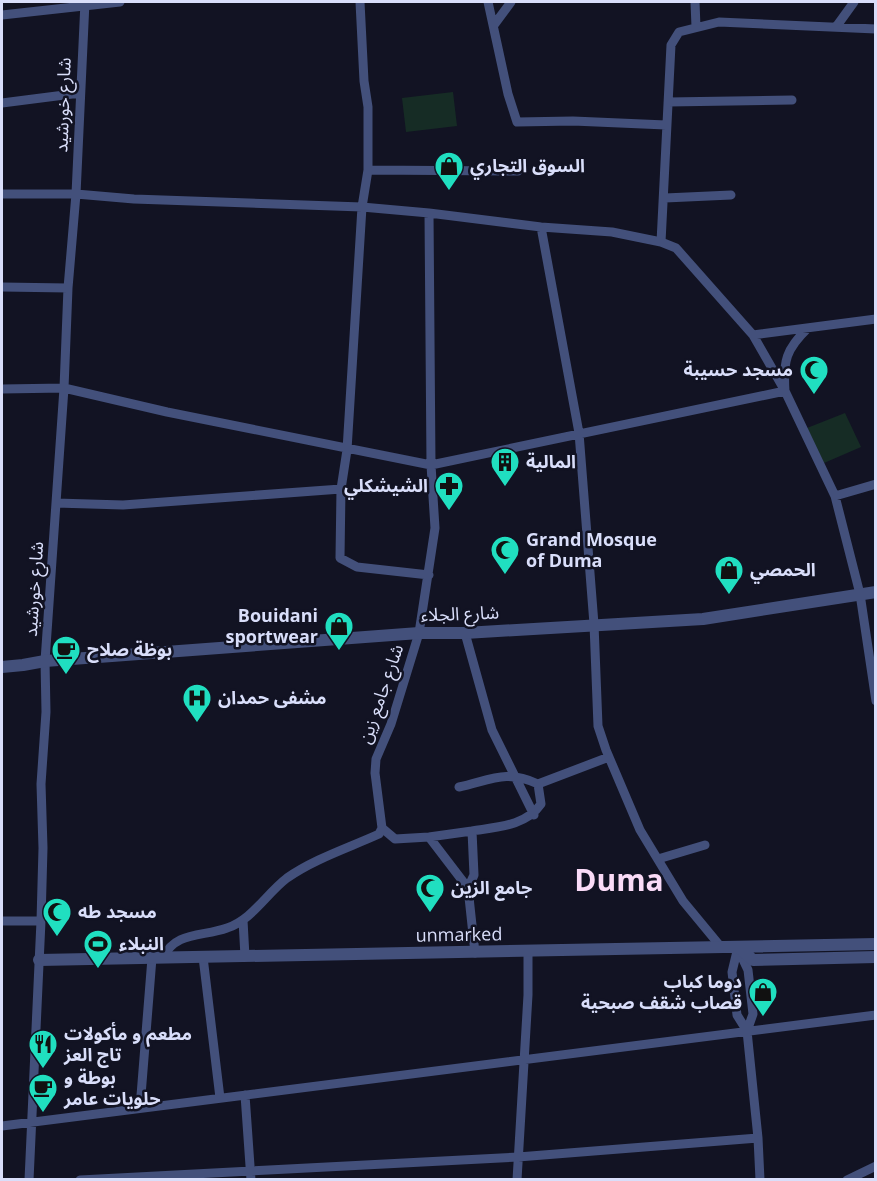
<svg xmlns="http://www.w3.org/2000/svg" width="877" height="1181" font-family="'Open Sans','Noto Sans Arabic',sans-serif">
<rect width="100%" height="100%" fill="#121323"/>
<path fill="#162c25" d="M 453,92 L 457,126 L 406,132 L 402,98 Z
M 845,413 L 861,447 L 824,463 L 807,428 Z"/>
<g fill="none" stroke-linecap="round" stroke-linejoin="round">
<path stroke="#43507b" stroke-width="9" d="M 360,2 L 364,81 L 368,107 L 368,170 L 362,207 L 347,450 L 341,489 L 340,558 L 357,567 L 429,575
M 488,2 L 508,94 L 517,122 L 573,121 L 666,125
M 695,2 L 696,27
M 2,15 L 120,2
M 494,25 L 511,2
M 836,27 L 854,2
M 668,102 L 792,100
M 2,103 L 80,93
M 368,170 L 518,171
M 2,194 L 76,194 L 134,199 L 362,207 L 429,213 L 541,227 L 612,232 L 661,242 L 676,248 L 753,335 L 785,391 L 835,496 L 860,594 L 876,701
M 665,198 L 731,195
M 541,227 L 579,433 L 594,624 L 598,726 L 606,750 L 640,830 L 683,901 L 721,947
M 661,242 L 671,45 L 679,32 L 719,22 L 876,29
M 2,287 L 68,288
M 753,335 L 876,319
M 2,389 L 64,388 L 167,412 L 431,465 L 785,391 C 783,361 786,349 808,328
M 835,496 L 876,484
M 56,503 L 123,505 L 341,489
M 465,633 L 492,730 L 534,815
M 459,787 C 491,780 506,769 538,784
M 382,828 L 395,839 L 429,837 L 472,831
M 429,837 L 468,888 L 474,875 L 472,831 C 497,827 526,826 541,804 L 538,784 L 609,757
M 658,859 L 705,845
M 468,888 L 475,953
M 243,920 L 245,957
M 2,921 L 41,921
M 738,947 L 732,972 L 737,1015 L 747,1031
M 738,949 L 748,970 L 753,1014 L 747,1031 L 758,1138 L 760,1180
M 203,957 L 220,1098
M 163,958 C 175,931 203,937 227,928 C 252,920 266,894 287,878 C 314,859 348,848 379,834 L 382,828 L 375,773 L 376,759 L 391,724 L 419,633 L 435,528 L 431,465 L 429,213
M 245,1095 L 251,1180
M 140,1108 L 152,958
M 2,1126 L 876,1015
M 29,1180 L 41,921 L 43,848 L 41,784 L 46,712 L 45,661 L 64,388 L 68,288 L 76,194 L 85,2
M 80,1180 L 518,1157 L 758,1138
M 517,1180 L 528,995 L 528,952
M 847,1180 L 876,1166"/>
<path stroke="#43507b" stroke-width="12" d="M 2,667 L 23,665 L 45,661 L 419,633 L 465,633 L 703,619 L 876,592
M 738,947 L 753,960 L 876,957
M 39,960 L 876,944"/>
</g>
<defs>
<g id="shop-pin" transform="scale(1.5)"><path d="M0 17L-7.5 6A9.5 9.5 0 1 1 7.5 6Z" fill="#20dfc0" stroke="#121323"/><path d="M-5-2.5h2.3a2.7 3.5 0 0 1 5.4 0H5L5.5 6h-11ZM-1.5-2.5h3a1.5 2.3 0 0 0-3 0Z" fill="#111"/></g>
<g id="mosque-pin" transform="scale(1.5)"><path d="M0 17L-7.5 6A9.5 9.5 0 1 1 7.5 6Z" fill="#20dfc0" stroke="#121323"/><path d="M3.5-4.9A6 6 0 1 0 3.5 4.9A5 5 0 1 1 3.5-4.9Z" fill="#111"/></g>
<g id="building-pin" transform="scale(1.5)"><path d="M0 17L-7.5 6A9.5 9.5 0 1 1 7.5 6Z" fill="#20dfc0" stroke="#121323"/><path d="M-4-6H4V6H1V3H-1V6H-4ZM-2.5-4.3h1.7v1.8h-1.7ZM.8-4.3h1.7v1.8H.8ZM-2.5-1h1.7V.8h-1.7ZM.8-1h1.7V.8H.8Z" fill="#111"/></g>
<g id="pharmacy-pin" transform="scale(1.5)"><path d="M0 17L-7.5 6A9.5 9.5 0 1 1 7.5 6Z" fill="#20dfc0" stroke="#121323"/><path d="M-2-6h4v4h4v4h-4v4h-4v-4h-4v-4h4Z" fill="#111"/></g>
<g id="cafe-pin" transform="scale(1.5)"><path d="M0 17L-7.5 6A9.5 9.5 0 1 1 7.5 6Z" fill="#20dfc0" stroke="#121323"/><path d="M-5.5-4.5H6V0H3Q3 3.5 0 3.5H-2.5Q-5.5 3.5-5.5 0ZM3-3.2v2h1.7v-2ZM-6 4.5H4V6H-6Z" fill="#111"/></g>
<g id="hospital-pin" transform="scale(1.5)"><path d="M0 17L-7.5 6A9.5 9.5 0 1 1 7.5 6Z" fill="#20dfc0" stroke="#121323"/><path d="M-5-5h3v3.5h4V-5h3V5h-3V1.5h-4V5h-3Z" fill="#111"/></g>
<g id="stadium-pin" transform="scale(1.5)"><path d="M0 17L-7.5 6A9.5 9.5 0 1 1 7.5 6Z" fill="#20dfc0" stroke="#121323"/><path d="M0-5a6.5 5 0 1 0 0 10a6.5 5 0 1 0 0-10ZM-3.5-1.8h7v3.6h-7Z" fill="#111"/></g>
<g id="restaurant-pin" transform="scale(1.5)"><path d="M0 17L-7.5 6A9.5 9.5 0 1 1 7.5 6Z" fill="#20dfc0" stroke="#121323"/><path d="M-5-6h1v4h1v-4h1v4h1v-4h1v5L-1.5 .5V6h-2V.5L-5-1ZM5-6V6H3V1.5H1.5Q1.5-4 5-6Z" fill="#111"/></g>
</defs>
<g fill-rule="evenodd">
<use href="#shop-pin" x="449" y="166"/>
<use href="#mosque-pin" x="814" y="370"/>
<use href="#building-pin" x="505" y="462"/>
<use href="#pharmacy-pin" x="449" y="486"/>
<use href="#mosque-pin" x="505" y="550"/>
<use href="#shop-pin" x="729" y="570"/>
<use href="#shop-pin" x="339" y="626"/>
<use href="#cafe-pin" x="66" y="650"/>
<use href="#hospital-pin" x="197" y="698"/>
<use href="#mosque-pin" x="430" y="888"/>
<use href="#mosque-pin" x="57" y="912"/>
<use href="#stadium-pin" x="98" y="944"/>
<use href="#shop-pin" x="763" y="992"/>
<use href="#restaurant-pin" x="43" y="1044"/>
<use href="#cafe-pin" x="43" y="1088"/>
</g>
<g text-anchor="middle" stroke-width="5" stroke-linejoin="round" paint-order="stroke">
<g font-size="18" fill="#d9defa" stroke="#121323">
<text transform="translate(63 105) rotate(-88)" y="6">شارع خورشيد</text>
<text transform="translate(34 589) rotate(-86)" y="6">شارع خورشيد</text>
<text transform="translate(460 614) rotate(-2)" y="6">شارع الجلاء</text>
<text transform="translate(381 694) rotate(-71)" y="6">شارع جامع زين</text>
<text transform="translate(459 935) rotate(-1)" y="6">unmarked</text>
</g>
<g font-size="18" font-weight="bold" fill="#d9defa" stroke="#121323" text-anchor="start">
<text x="470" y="172">السوق التجاري</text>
<text x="793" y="376" text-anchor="end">مسجد حسيبة</text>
<text x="526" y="468">المالية</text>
<text x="428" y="492" text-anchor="end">الشيشكلي</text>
<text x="526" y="546">Grand Mosque<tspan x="526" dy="21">of Duma</tspan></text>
<text x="750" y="576">الحمصي</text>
<text x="318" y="622" text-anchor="end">Bouidani<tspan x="318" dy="21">sportwear</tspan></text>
<text x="87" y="656">بوظة صلاح</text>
<text x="218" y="704">مشفى حمدان</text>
<text x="451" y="894">جامع الزين</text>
<text x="78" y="918">مسجد طه</text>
<text x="119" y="950">النبلاء</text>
<text x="742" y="988" text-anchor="end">دوما كباب<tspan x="742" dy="21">قصاب شقف صبحية</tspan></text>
<text x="64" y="1040">مطعم و مأكولات<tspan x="64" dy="21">تاج العز</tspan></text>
<text x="64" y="1084">بوطة و<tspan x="64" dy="21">حلويات عامر</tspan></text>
</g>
<g font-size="30" font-weight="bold" fill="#fadbf7" stroke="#121323">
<text x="619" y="891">Duma</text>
</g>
</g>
<rect width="877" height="1181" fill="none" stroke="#d9defa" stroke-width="6"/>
</svg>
